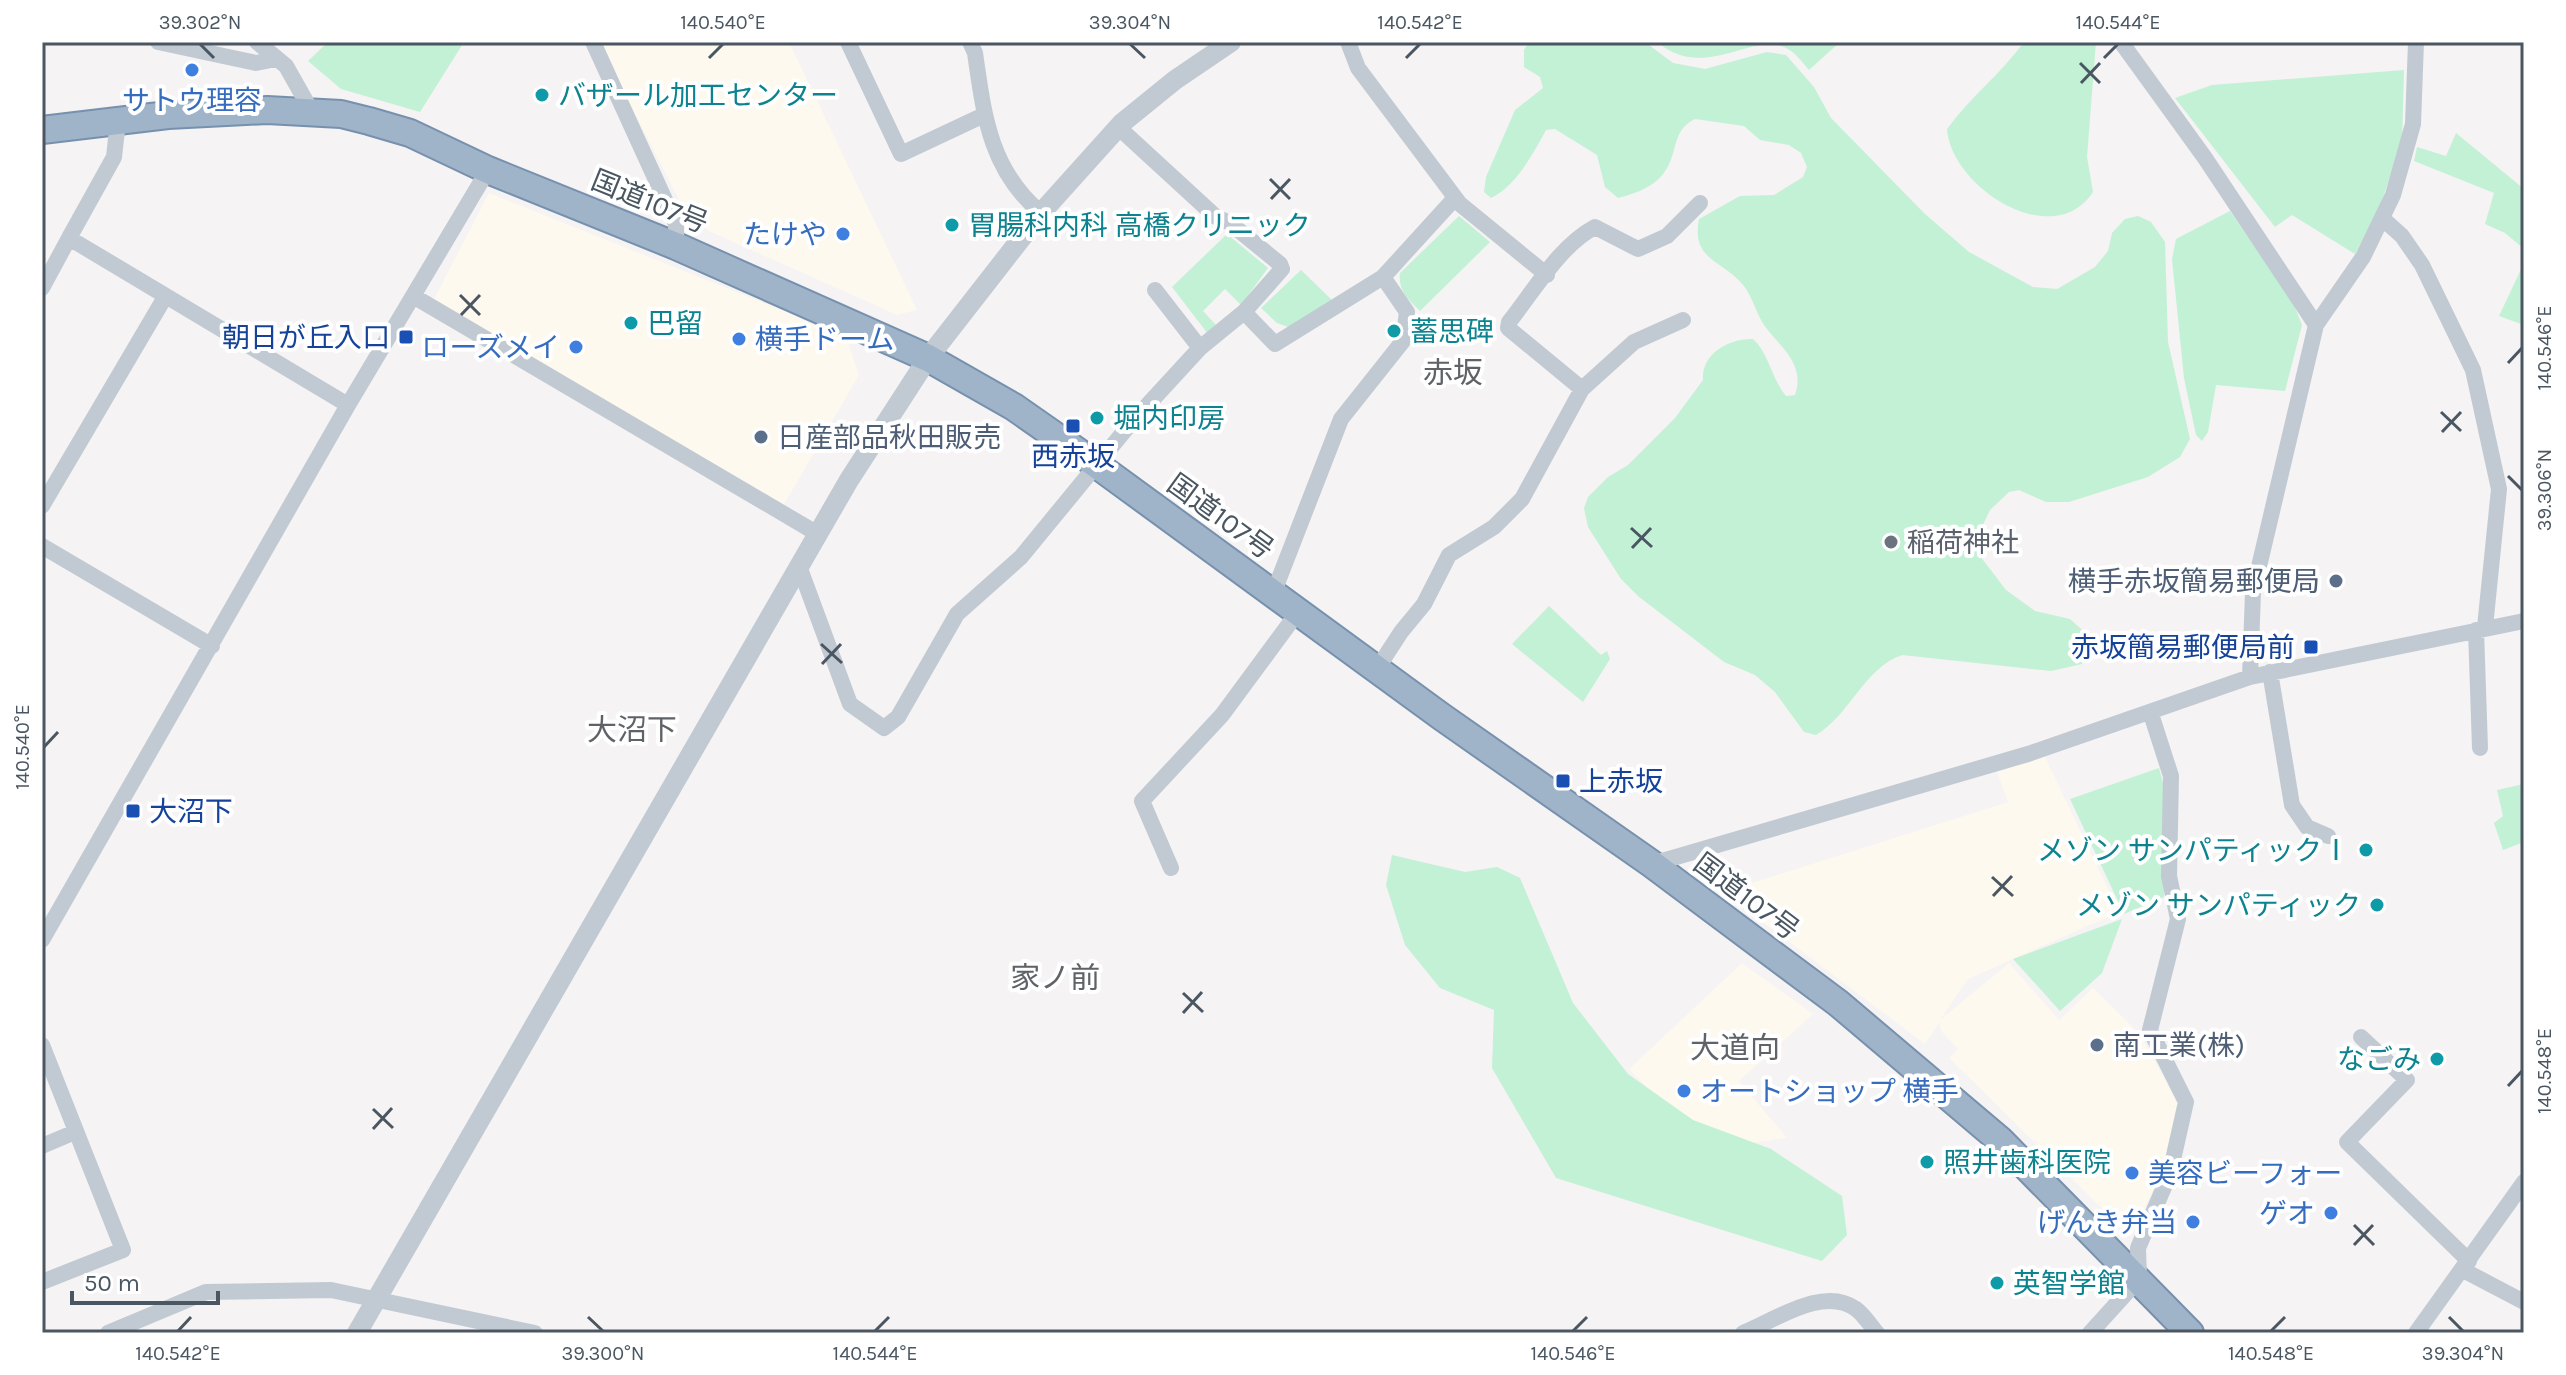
<svg xmlns="http://www.w3.org/2000/svg" width="2566" height="1375" font-family="Karla,'Noto Sans JP',sans-serif">
<rect width="100%" height="100%" fill="#f5f3f3"/>
<path fill="#fdf9ef" d="M 598,42 L 789,42 L 917,310 L 897,315 L 691,223 Z
M 489,193 L 789,313 L 847,340 L 859,375 L 783,506 L 434,299 Z
M 2045,757 L 2119,912 L 1968,979 L 1940,1020 L 2009,963 L 2059,1020 L 2093,988 L 2140,1034 L 2178,1104 L 2165,1165 L 2131,1237 L 1949,1058 L 1958,1049 L 1942,1032 L 1939,1023 L 1925,1044 L 1723,892 L 2008,802 L 1997,772 Z
M 1742,963 L 1813,1014 L 1739,1081 L 1787,1138 L 1707,1149 L 1629,1069 Z"/>
<path fill="#c3f1d5" d="M 328,42 L 464,42 L 420,112 L 341,89 L 308,61 Z
M 1529,42 L 1645,42 L 1673,63 L 1705,69 L 1767,52 L 1786,55 L 1814,87 L 1831,118 L 1925,214 L 1969,252 L 2033,287 L 2057,289 L 2095,267 L 2108,251 L 2112,233 L 2125,219 L 2138,216 L 2151,222 L 2165,242 L 2168,342 L 2190,439 L 2180,457 L 2148,477 L 2069,502 L 2046,502 L 2019,490 L 2009,492 L 1990,510 L 1980,531 L 1980,556 L 2006,590 L 2035,611 L 2070,619 L 2090,637 L 2092,650 L 2082,664 L 2051,671 L 1902,655 C 1864,668 1850,715 1816,735 L 1804,732 L 1775,692 L 1755,675 L 1724,662 L 1638,596 L 1621,579 L 1588,527 L 1584,508 L 1588,497 L 1608,477 L 1628,465 L 1675,418 L 1703,380 C 1701,354 1729,338 1753,339 C 1769,353 1771,378 1786,396 L 1795,395 C 1806,364 1780,347 1764,325 C 1756,313 1753,298 1744,286 C 1722,259 1691,261 1699,219 L 1740,196 L 1774,195 L 1803,177 L 1807,167 L 1801,153 L 1789,145 L 1760,140 L 1744,126 L 1695,119 C 1659,136 1694,180 1618,198 L 1605,187 L 1597,155 L 1555,129 L 1546,130 C 1533,154 1516,186 1491,198 L 1484,192 L 1486,177 L 1515,110 L 1543,88 L 1540,77 L 1524,67 L 1524,50 Z
M 1657,42 L 1840,42 L 1809,70 C 1804,64 1798,56 1791,51 C 1756,26 1707,84 1657,42 Z
M 2024,42 L 2096,42 L 2087,157 L 2093,192 C 2053,253 1951,187 1947,129 C 1970,97 2001,74 2024,42 Z
M 2404,70 L 2402,142 L 2379,209 L 2355,254 L 2292,215 L 2275,227 L 2175,98 L 2212,85 Z
M 2456,133 L 2524,189 L 2524,249 L 2505,233 L 2485,224 L 2494,193 L 2414,161 L 2417,147 L 2446,156 Z
M 2230,211 L 2293,302 L 2302,325 L 2285,391 L 2216,385 L 2208,432 L 2202,441 L 2196,435 L 2184,378 L 2172,259 L 2176,239 Z
M 1459,216 L 1490,242 L 1420,311 C 1408,299 1398,291 1400,273 Z
M 1227,234 L 1268,268 L 1241,305 L 1225,289 L 1203,311 L 1217,326 L 1208,334 L 1172,287 Z
M 2524,263 L 2524,325 L 2499,316 Z
M 1301,270 L 1332,300 L 1291,328 L 1277,323 L 1261,308 Z
M 1549,606 L 1601,655 L 1607,651 L 1610,659 L 1583,702 L 1512,644 Z
M 2159,768 L 2163,783 L 2164,897 L 2124,914 L 2070,799 Z
M 2524,784 L 2524,842 L 2503,850 L 2494,823 L 2503,816 L 2497,790 Z
M 1392,855 L 1465,872 L 1497,867 L 1520,878 L 1573,1003 L 1628,1074 L 1693,1120 L 1771,1149 L 1842,1196 L 1847,1235 L 1822,1261 L 1556,1178 L 1492,1068 L 1494,1010 L 1440,988 L 1405,945 L 1386,885 Z
M 2122,919 L 2102,973 L 2060,1011 L 2013,959 Z"/>
<g fill="none" stroke-linecap="round" stroke-linejoin="round">
<g stroke="#7690ad" stroke-width="30">
<path id="trunk" d="M 42,130 L 168,115 L 267,110 L 341,114 L 369,121 L 410,133 L 488,170 L 676,246 L 928,358 L 1014,407 L 1097,465 L 1442,717 L 1652,864 L 1838,1003 L 2001,1141 L 2190,1333"/>
</g>
<path stroke="#c1cad2" stroke-width="16" d="M 158,42 L 256,63 L 276,59
M 257,42 L 286,66 L 312,112
M 593,42 L 676,224 L 676,246
M 848,42 L 901,154 L 984,115
M 970,42 L 975,53 C 984,116 990,170 1041,213
M 1348,42 L 1358,68 L 1460,204 L 1547,275
M 2121,42 L 2205,158 L 2316,325
M 1118,127 L 1216,217 L 1230,223 L 1280,264 L 1282,269 L 1244,312
M 2382,218 L 2402,236 L 2422,265 L 2473,370 L 2499,489 L 2485,627
M 69,238 L 114,157 L 118,121
M 42,288 L 69,238 L 348,405
M 1155,290 L 1200,348
M 413,296 L 818,534
M 1582,389 L 1508,328 L 1509,322 C 1534,291 1559,246 1595,227 L 1638,249 L 1667,236 L 1700,203
M 42,506 L 165,297
M 42,546 L 212,646
M 799,566 L 850,704 L 884,728 L 898,717 L 957,614 L 1021,557 L 1131,423 L 1200,348 L 1244,312 L 1275,344 L 1383,277 L 1455,198
M 1273,594 L 1341,419 L 1403,341 L 1407,312 L 1383,277
M 2476,630 L 2480,748
M 1377,669 L 1401,632 L 1424,604 L 1449,555 L 1494,527 L 1522,499 L 1582,389 L 1634,342 L 1683,320
M 2270,672 L 2292,805 L 2307,827 L 2328,836
M 2250,677 L 2253,592 L 2316,325 L 2363,257 L 2393,195 L 2413,124 L 2416,42
M 1652,864 L 2028,754 L 2250,677 L 2524,621
M 1171,868 L 1142,801 L 1222,715 L 1298,612
M 42,940 L 348,405 L 488,170
M 2361,1037 L 2407,1080 L 2347,1142 L 2469,1261
M 42,1045 L 123,1250 L 42,1282
M 42,1146 L 75,1132
M 2463,1270 L 2524,1302
M 108,1333 L 206,1292 L 331,1290 L 535,1333
M 1743,1333 C 1774,1321 1823,1285 1856,1309 C 1864,1315 1871,1326 1877,1333
M 2090,1333 L 2139,1279 L 2138,1248 L 2170,1173 L 2186,1102 L 2150,1030 L 2178,919 L 2169,876 L 2171,776 L 2151,714
M 2416,1333 L 2524,1182"/>
<path stroke="#c1cad2" stroke-width="20" d="M 357,1333 L 849,480 L 928,358 L 1041,213 L 1122,123 L 1175,80 L 1231,42"/>
<use href="#trunk" stroke="#9fb4c9" stroke-width="26"/>
</g>
<path fill="none" stroke="#4a5661" stroke-width="3" d="M 200,44 L 214,58M 1130,44 L 1145,58M 709,58 L 723,44M 1406,58 L 1420,44M 2104,58 L 2118,44M 2080,63 L 2100,83M 2081,83 L 2100,63M 1270,179 L 1290,199M 1271,199 L 1290,179M 460,295 L 480,315M 461,315 L 480,295M 2508,363 L 2522,348M 2441,412 L 2461,431M 2442,432 L 2461,412M 2508,476 L 2522,490M 1631,528 L 1652,547M 1632,548 L 1651,528M 821,644 L 842,663M 822,664 L 841,644M 44,747 L 58,732M 1992,877 L 2013,896M 1993,896 L 2012,876M 1183,993 L 1203,1012M 1183,1013 L 1202,992M 2508,1086 L 2522,1071M 373,1109 L 393,1128M 373,1129 L 392,1108M 2354,1225 L 2374,1245M 2354,1245 L 2373,1225M 588,1317 L 603,1331M 2449,1317 L 2463,1331M 178,1331 L 191,1317M 875,1331 L 889,1317M 1573,1331 L 1587,1317M 2271,1331 L 2285,1317"/>
<g fill="#3f7fe0" stroke="#fff" stroke-width="3">
<circle cx="192" cy="70" r="8"/>
<circle cx="843" cy="234" r="8"/>
<circle cx="739" cy="339" r="8"/>
<circle cx="576" cy="347" r="8"/>
<circle cx="1684" cy="1091" r="8"/>
<circle cx="2132" cy="1173" r="8"/>
<circle cx="2331" cy="1213" r="8"/>
<circle cx="2193" cy="1222" r="8"/>
</g>
<g fill="#0f9aa8" stroke="#fff" stroke-width="3">
<circle cx="542" cy="95" r="8"/>
<circle cx="952" cy="225" r="8"/>
<circle cx="631" cy="323" r="8"/>
<circle cx="1394" cy="331" r="8"/>
<circle cx="1097" cy="418" r="8"/>
<circle cx="2366" cy="850" r="8"/>
<circle cx="2377" cy="905" r="8"/>
<circle cx="2437" cy="1059" r="8"/>
<circle cx="1927" cy="1162" r="8"/>
<circle cx="1997" cy="1283" r="8"/>
</g>
<g fill="#1a4fb4" stroke="#fff" stroke-width="3">
<rect x="398" y="329" width="16" height="16" rx="4"/>
<rect x="1065" y="418" width="16" height="16" rx="4"/>
<rect x="2303" y="639" width="16" height="16" rx="4"/>
<rect x="1555" y="773" width="16" height="16" rx="4"/>
<rect x="125" y="803" width="16" height="16" rx="4"/>
</g>
<g fill="#5c6f8a" stroke="#fff" stroke-width="3">
<circle cx="761" cy="437" r="8"/>
<circle cx="2336" cy="581" r="8"/>
<circle cx="2097" cy="1045" r="8"/>
</g>
<circle fill="#6b7280" stroke="#fff" stroke-width="3" cx="1891" cy="542" r="8"/>
<g text-anchor="middle" stroke-width="8" stroke-linejoin="round" paint-order="stroke">
<g font-size="28" fill="#0d838f" stroke="#fff" text-anchor="start">
<text x="558" y="105">バザール加工センター</text>
<text x="968" y="235">胃腸科内科 高橋クリニック</text>
<text x="647" y="333">巴留</text>
<text x="1410" y="341">蓄思碑</text>
<text x="1113" y="428">堀内印房</text>
<text x="2350" y="860" text-anchor="end">メゾン サンパティックⅠ</text>
<text x="2361" y="915" text-anchor="end">メゾン サンパティック</text>
<text x="2421" y="1069" text-anchor="end">なごみ</text>
<text x="1943" y="1172">照井歯科医院</text>
<text x="2013" y="1293">英智学館</text>
</g>
<g font-size="28" fill="#366cbe" stroke="#fff" text-anchor="end">
<text x="192" y="110" text-anchor="middle">サトウ理容</text>
<text x="827" y="244">たけや</text>
<text x="755" y="349" text-anchor="start">横手ドーム</text>
<text x="560" y="357">ローズメイ</text>
<text x="1700" y="1101" text-anchor="start">オートショップ 横手</text>
<text x="2148" y="1183" text-anchor="start">美容ビーフォー</text>
<text x="2315" y="1223">ゲオ</text>
<text x="2177" y="1232">げんき弁当</text>
</g>
<g font-size="28" fill="#4a5661" stroke="#fff">
<text transform="translate(650 201) rotate(22)" y="10">国道107号</text>
<text transform="translate(1221 516) rotate(36)" y="10">国道107号</text>
<text transform="translate(1747 896) rotate(37)" y="10">国道107号</text>
</g>
<g font-size="28" fill="#164399" stroke="#fff" text-anchor="end">
<text x="390" y="347">朝日が丘入口</text>
<text x="1073" y="466" text-anchor="middle">西赤坂</text>
<text x="2295" y="657">赤坂簡易郵便局前</text>
<text x="1579" y="791" text-anchor="start">上赤坂</text>
<text x="149" y="821" text-anchor="start">大沼下</text>
</g>
<g font-size="28" fill="#4e5e75" stroke="#fff" text-anchor="start">
<text x="777" y="447">日産部品秋田販売</text>
<text x="2320" y="591" text-anchor="end">横手赤坂簡易郵便局</text>
<text x="2113" y="1055">南工業(株)</text>
</g>
<g font-size="28" fill="#5b616d" stroke="#fff" text-anchor="start">
<text x="1907" y="552">稲荷神社</text>
</g>
<g font-size="30" fill="#5f6368" stroke="#fff">
<text x="1453" y="383">赤坂</text>
<text x="632" y="740">大沼下</text>
<text x="1055" y="988">家ノ前</text>
<text x="1735" y="1058">大道向</text>
</g>
</g>
<rect width="2566" height="1375" fill="none" stroke="#ffffff" stroke-width="88"/>
<path d="M72 1291v12h146v-12" fill="none" stroke="#4a5661" stroke-width="4"/>
<text x="84" y="1291" font-size="24" fill="#4a5661" stroke="#ffffff" stroke-width="6" paint-order="stroke">50 m</text>
<rect x="44" y="44" width="2478" height="1287" fill="none" stroke="#4a5661" stroke-width="3"/>
<g font-size="20" text-anchor="middle" fill="#4a5661">
<text x="200" y="29">39.302°N</text>
<text x="723" y="29">140.540°E</text>
<text x="1130" y="29">39.304°N</text>
<text x="1420" y="29">140.542°E</text>
<text x="2118" y="29">140.544°E</text>
<text transform="translate(2544 348) rotate(-90)" y="7">140.546°E</text>
<text transform="translate(2544 490) rotate(-90)" y="7">39.306°N</text>
<text transform="translate(22 747) rotate(-90)" y="7">140.540°E</text>
<text transform="translate(2544 1071) rotate(-90)" y="7">140.548°E</text>
<text x="178" y="1360">140.542°E</text>
<text x="603" y="1360">39.300°N</text>
<text x="875" y="1360">140.544°E</text>
<text x="1573" y="1360">140.546°E</text>
<text x="2271" y="1360">140.548°E</text>
<text x="2463" y="1360">39.304°N</text>
</g>
</svg>
